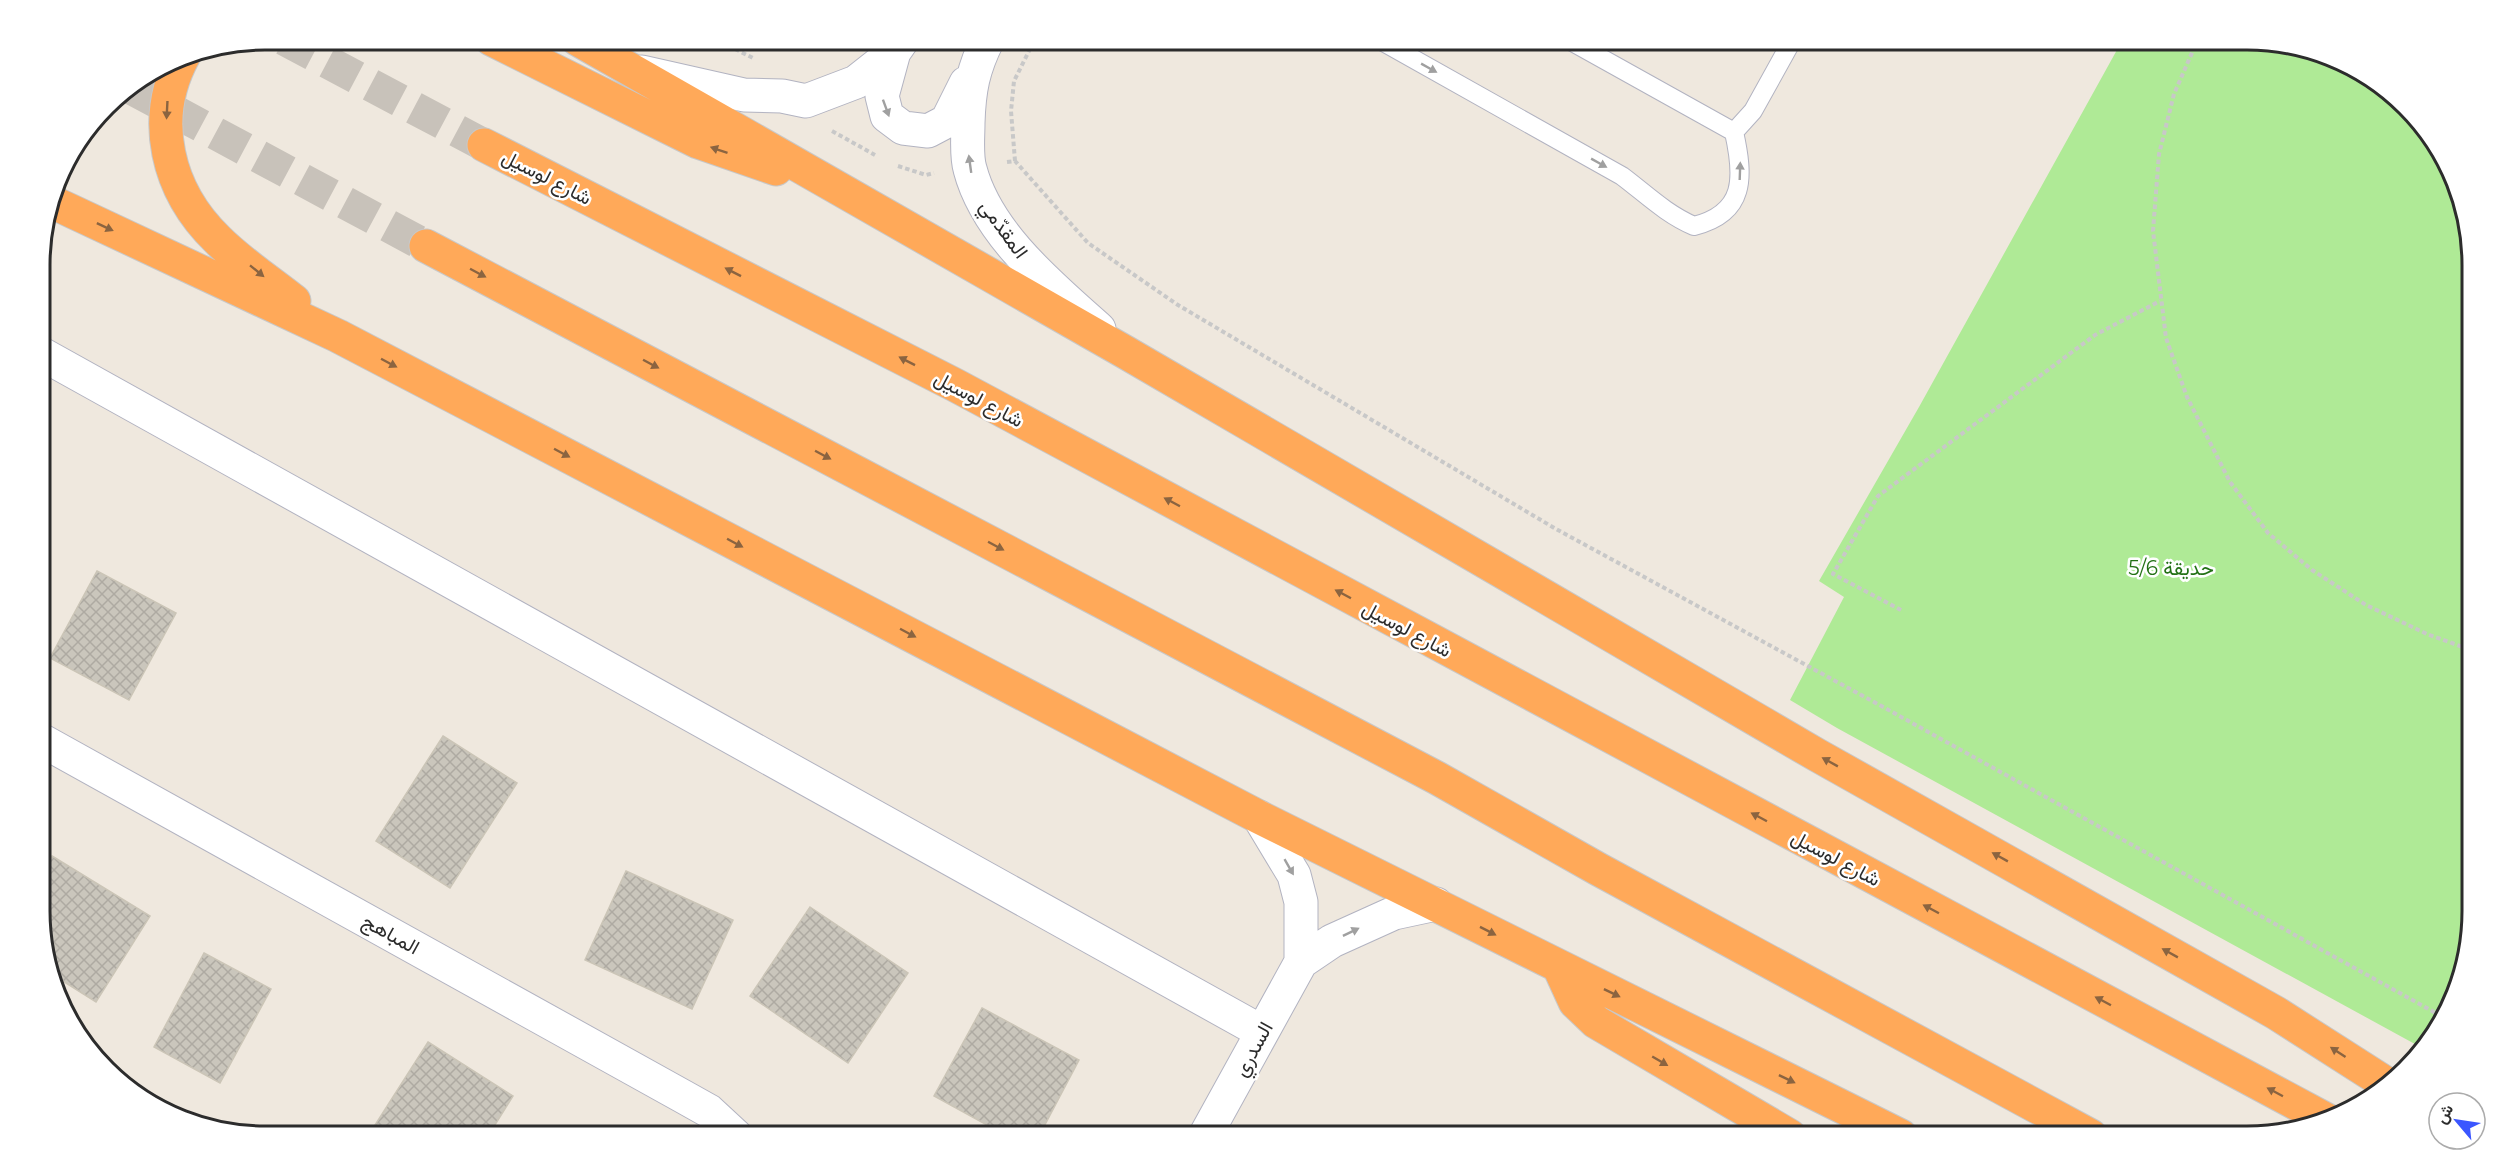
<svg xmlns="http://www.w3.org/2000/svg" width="2511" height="1175" font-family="Montserrat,Vazirmatn,sans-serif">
<defs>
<pattern id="building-cross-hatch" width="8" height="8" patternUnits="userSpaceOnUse" patternTransform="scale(1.5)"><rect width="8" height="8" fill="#cac6bc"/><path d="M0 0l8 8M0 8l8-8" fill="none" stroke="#aeaaa2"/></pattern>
</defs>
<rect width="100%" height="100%" fill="#efe8de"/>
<path fill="#afea96" d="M 2123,39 L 2246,39 L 2333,56 L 2384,86 L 2426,128 L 2455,179 L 2470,236 L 2472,911 L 2455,997 L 2424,1049 L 1837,728 L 1790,700 L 1844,597 L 1819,581 L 1919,407 Z"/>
<path fill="url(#building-cross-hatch)" stroke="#cbc5b7" stroke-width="1.5" d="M 97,571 L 176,613 L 129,700 L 50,658 Z
M 443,736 L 517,783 L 450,888 L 376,841 Z
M 52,856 L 150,916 L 96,1002 L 50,973 L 41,940 L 41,874 Z
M 626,871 L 733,920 L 692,1009 L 585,960 Z
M 810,907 L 908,973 L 848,1063 L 750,996 Z
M 204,953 L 271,989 L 220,1083 L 154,1047 Z
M 982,1008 L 1079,1060 L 1039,1136 L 1007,1136 L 934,1096 Z
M 428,1042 L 513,1096 L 488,1136 L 368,1136 Z"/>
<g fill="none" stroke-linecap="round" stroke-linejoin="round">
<path stroke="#c8c2ba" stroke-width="33" stroke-dasharray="33 16" stroke-linecap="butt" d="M 284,39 L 484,145
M 129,87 L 426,246"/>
<g stroke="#b2b3c1" stroke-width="20">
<path id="lane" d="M 1378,39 L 1622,176 C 1646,194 1666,214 1694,226 C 1746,213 1744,177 1734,132
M 1567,39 L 1734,132 L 1753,111 L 1793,39"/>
</g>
<g stroke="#b2b3c1" stroke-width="35">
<path id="street" d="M 988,39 C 973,69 969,90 968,123 C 968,137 966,156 970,169 C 987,234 1051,286 1099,329
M 894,52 L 882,96 L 887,116 L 903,128 L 928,131 L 947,121 L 966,83
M 642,72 L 744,95 L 782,96 L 806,101 L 856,82 L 894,52 L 903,39
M 40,353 L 1262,1032
M 41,740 L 684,1097 L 709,1111 L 736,1136
M 1301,962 L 1332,941 L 1394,913 L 1436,904
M 1205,1136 L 1301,962 L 1301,902 L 1294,875 L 1259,817"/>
</g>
<g stroke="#c8c8c8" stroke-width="35">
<path id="highway" d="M 491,39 L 698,142 L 776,169
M 577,39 L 1125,352 L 1817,755 L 2276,1013 L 2387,1084
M 184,55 C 149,119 167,191 218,240 C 241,263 269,281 294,301
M 484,145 L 955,385 L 2327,1120
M 52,202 L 338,336 L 1259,817 L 1901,1136
M 426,246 L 1437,778 L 1598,869 L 2091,1136
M 1559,967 L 1575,1002 L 1596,1022 L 1790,1136"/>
</g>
<path stroke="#c8c8c8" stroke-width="4" stroke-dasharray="4.5 3" stroke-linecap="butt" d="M 715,39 L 753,58
M 2198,39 L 2174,94 L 2159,154 L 2153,231 L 2166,338 L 2187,397 L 2230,482 L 2268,533 L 2312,570 L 2366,605 L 2427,634 L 2471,650
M 832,131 L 875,155
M 1015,161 L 1011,111 L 1014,81 L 1035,39
M 1007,162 L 1015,161 L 1088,243 L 1178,305 L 1556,529 L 1885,708 L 2443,1017
M 898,166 L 926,175 L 934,173
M 1901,610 L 1833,574 L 1878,496 L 2095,335 L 2160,301"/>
<use href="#lane" stroke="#fff" stroke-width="18"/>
<use href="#street" stroke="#fff" stroke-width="33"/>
<use href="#highway" stroke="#ffa959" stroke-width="33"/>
</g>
<defs><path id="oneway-solid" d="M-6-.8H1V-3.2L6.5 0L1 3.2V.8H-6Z" transform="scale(1.5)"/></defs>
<g fill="#a0a0a0">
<use href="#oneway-solid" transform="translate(1429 68) rotate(29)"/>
<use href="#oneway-solid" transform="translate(886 108) rotate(70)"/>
<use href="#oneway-solid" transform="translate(1599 163) rotate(29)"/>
<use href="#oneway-solid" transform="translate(970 164) rotate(-98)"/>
<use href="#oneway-solid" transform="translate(1740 171) rotate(-88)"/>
<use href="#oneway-solid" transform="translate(1289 867) rotate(60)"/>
<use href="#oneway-solid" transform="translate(1351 932) rotate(-26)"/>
</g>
<g fill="#8b6440">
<use href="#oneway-solid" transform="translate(167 110) rotate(93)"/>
<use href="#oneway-solid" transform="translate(719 150) rotate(-161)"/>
<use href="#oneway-solid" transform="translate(105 227) rotate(25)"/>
<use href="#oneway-solid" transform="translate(257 271) rotate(39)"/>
<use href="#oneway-solid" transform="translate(733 272) rotate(-153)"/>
<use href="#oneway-solid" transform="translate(478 273) rotate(28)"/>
<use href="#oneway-solid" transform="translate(907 361) rotate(-153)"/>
<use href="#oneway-solid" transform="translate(389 363) rotate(28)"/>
<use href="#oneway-solid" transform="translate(651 364) rotate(28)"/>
<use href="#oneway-solid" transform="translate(562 453) rotate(28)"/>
<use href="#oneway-solid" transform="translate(823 455) rotate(28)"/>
<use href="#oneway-solid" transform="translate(1172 502) rotate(-152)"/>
<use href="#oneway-solid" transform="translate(735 543) rotate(28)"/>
<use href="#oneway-solid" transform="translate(996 546) rotate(28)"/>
<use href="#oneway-solid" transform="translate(1343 594) rotate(-152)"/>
<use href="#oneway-solid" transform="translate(908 633) rotate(28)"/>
<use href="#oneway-solid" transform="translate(1830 762) rotate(-151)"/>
<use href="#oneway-solid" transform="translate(1759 817) rotate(-152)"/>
<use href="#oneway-solid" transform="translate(2000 857) rotate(-151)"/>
<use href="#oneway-solid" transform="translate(1931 909) rotate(-152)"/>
<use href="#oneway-solid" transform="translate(1488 931) rotate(27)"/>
<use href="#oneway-solid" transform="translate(2170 953) rotate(-151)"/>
<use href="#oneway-solid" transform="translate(1612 993) rotate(26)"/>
<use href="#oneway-solid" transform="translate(2103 1001) rotate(-152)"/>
<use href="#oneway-solid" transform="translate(2338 1052) rotate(-147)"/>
<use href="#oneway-solid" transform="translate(1660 1061) rotate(30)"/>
<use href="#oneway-solid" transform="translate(1787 1079) rotate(26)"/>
<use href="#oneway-solid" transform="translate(2275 1092) rotate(-152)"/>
</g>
<g text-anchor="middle" stroke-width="5" stroke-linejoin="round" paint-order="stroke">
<g font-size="20" fill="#2c2c2c" stroke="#fff">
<text transform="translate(547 177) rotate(27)" y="7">شارع لوسيل</text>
<text transform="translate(1004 229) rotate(54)" y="7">المقدّمي</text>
<text transform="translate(979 399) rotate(28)" y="7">شارع لوسيل</text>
<text transform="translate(1407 629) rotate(28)" y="7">شارع لوسيل</text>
<text transform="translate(1836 858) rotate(28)" y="7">شارع لوسيل</text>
<text transform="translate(391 934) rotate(29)" y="7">المباهج</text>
<text transform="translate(1253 1049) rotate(-61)" y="7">السدري</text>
</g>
<g font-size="20" fill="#237115" stroke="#fff">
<text x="2171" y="575">حديقة 5/6</text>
</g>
</g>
<path d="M0 0H2511V1175H0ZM265 50H2247A215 215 0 0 1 2462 265V911A215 215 0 0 1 2247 1126H265A215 215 0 0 1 50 911V265A215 215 0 0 1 265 50Z" fill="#fff" fill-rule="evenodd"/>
<path fill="none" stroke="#2c2c2c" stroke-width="3" d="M265 50H2247A215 215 0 0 1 2462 265V911A215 215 0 0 1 2247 1126H265A215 215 0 0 1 50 911V265A215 215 0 0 1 265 50Z"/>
<g transform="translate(2457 1121) rotate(299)"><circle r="28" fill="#ffffff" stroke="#ababab" stroke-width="1.5"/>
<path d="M0-4.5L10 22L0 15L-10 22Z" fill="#3b56ff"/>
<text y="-9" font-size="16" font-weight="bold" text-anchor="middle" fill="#2c2c2c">ش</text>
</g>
</svg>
